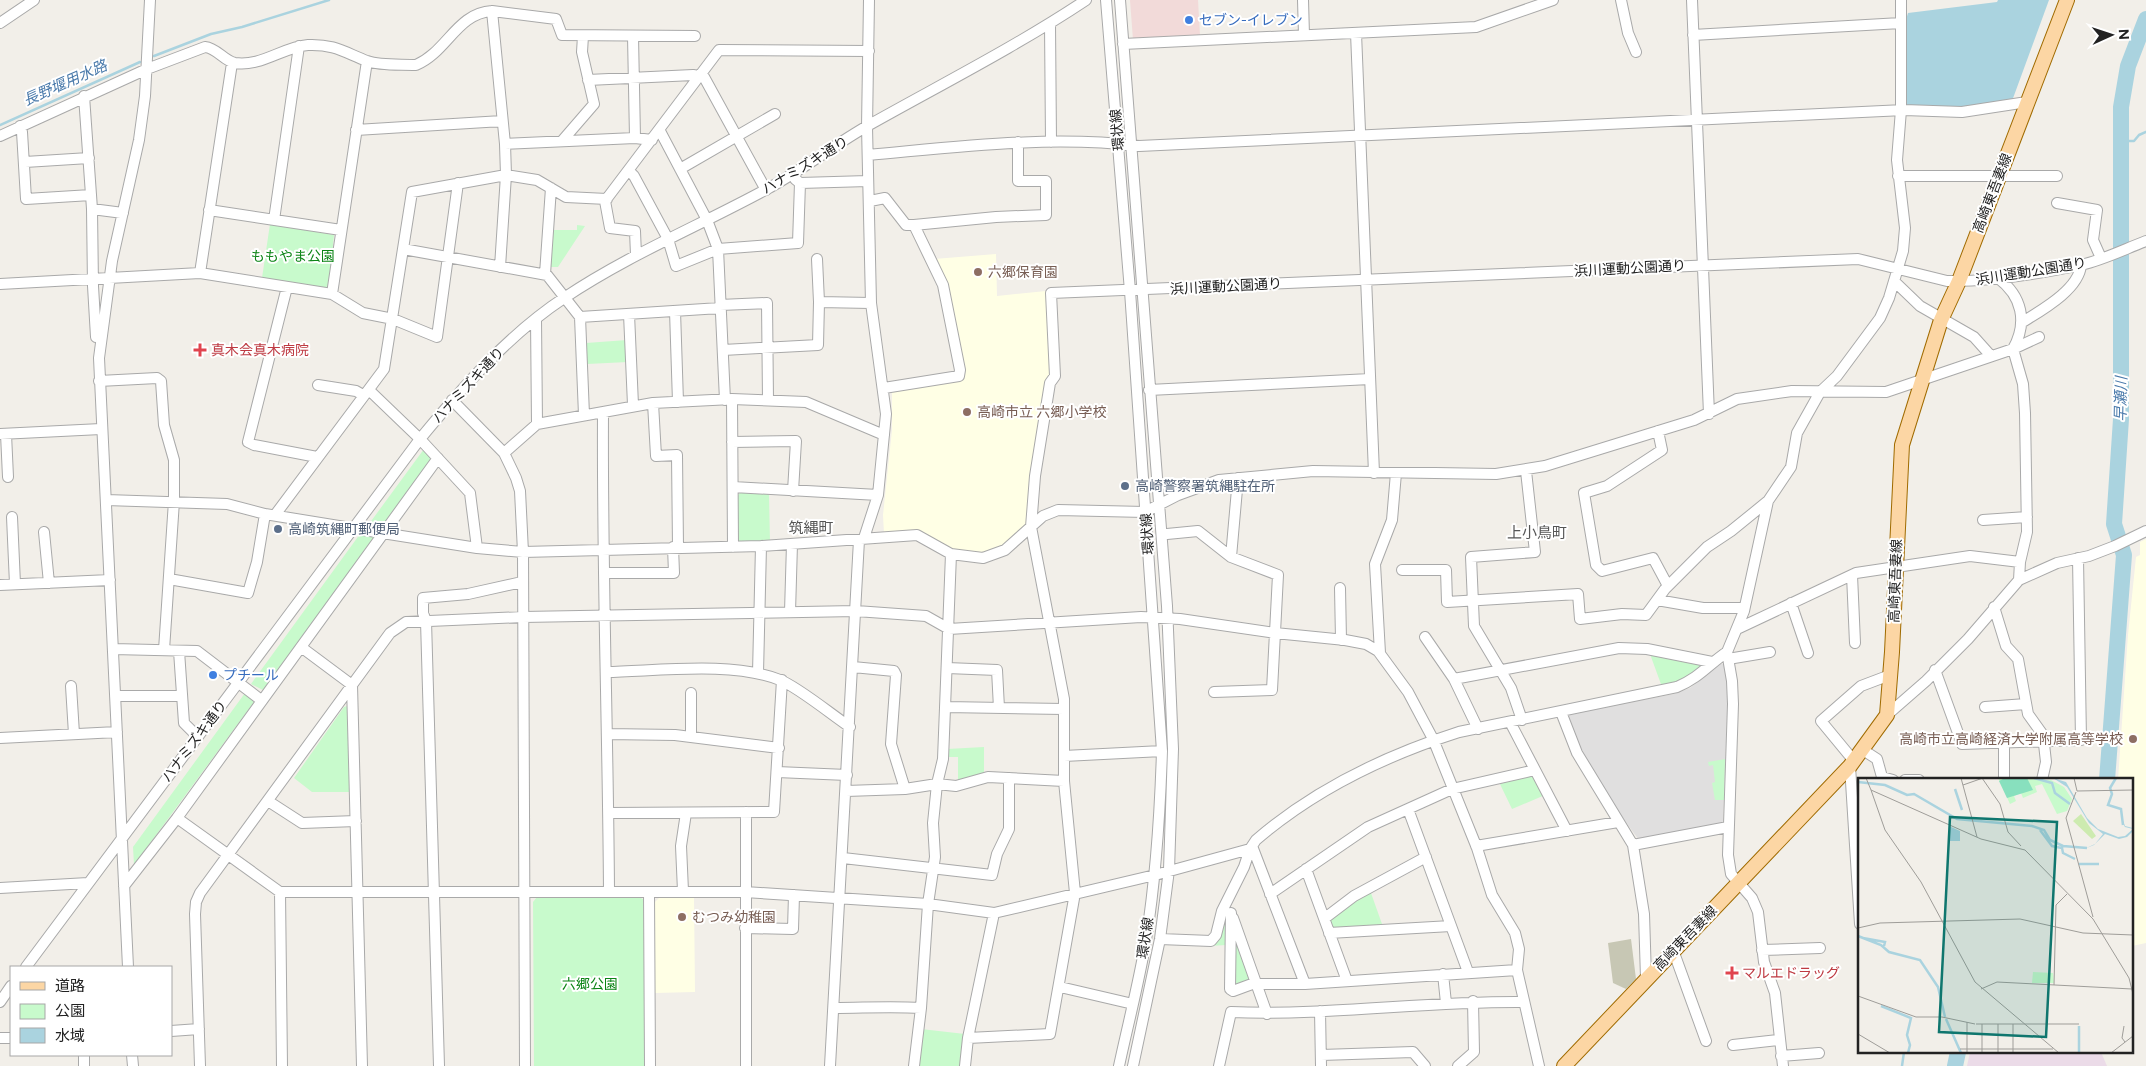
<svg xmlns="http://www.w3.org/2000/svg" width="2146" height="1066" font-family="Figtree,'Noto Sans JP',sans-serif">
<rect width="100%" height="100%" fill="#f2efe9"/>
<path fill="#e0dfdf" d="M 1720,664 L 1724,664 L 1728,690 L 1723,822 L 1721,825 L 1639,840 L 1597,783 L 1567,718 L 1569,714 L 1674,694 L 1690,688 Z"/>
<path fill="#f2dad9" d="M 1130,0 L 1198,0 L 1200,35 L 1133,40 Z"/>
<path fill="#ebdbe8" d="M 1970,1052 L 2101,1052 L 2107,1066 L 1967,1066 Z"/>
<path fill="#ffffe5" d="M 996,254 L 997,296 L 1046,291 L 1050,376 L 1028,523 L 998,550 L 979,554 L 950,550 L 922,533 L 884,534 L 883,515 L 892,430 L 892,391 L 963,378 L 934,259 Z
M 2146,539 L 2146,943 L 2132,946 L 2132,780 L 2118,780 L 2128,635 L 2136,557 L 2140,555 L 2140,542 Z
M 659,898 L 694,898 L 695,992 L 655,993 L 655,902 Z"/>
<path fill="#c7c7b4" d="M 1631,939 L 1636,979 L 1626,989 L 1613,983 L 1608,943 Z"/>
<path fill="#c8facc" d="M 270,224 L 334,235 L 329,285 L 324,289 L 262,278 Z
M 577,225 L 585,226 L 558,267 L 551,267 L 553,230 L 577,230 Z
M 627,340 L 628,362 L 587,364 L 586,343 Z
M 424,449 L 433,459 L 383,526 L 369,524 Z
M 742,491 L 769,493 L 770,543 L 740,543 L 738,540 L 737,496 Z
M 360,534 L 374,536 L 374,538 L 263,690 L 251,684 Z
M 1650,654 L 1702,663 L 1703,667 L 1674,685 L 1662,687 Z
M 245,693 L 254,702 L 134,865 L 133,847 Z
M 347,706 L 350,792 L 312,792 L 294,778 L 344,707 Z
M 984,747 L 984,776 L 958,783 L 958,757 L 947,757 L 947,749 Z
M 1725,759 L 1724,800 L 1715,800 L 1712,783 L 1715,782 L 1713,765 L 1709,766 L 1708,762 Z
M 1531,774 L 1545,795 L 1512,809 L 1499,782 Z
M 1367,892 L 1371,893 L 1382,924 L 1380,927 L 1332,929 L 1329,921 Z
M 537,897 L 641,898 L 646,901 L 647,1066 L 534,1066 L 533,902 Z
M 1227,904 L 1227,945 L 1208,946 Z
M 1233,931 L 1251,978 L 1235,987 Z
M 921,1029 L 965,1034 L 961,1066 L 916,1066 Z"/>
<path fill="#aad3df" d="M 1998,0 L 2049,0 L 2012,101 L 1963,109 L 1905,107 L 1904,26 L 1908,13 L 1997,2 Z"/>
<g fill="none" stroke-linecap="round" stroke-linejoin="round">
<path stroke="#aad3df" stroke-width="2.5" d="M 154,56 L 211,34 L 242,27 L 329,0
M 0,125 L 140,62
M 2120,141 L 2134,141 L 2139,135 L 2146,132
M 1902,1066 L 1904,1052"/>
<path stroke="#aad3df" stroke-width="16" d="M 2107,780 L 2124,555 L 2114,524 L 2121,419 L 2121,107 L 2128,66 L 2146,19
M 1955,1066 L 1958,1052"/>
<g stroke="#a9a9a9" stroke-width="12">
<path id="minor" d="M 1106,0 L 1130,291 L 1162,751 C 1160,814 1156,877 1146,940 C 1139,982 1128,1024 1119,1066
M 1120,0 L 1167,606 L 1173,749 L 1169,870 L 1160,939 L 1133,1066
M 1303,0 L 1304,35
M 1621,0 L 1628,33 L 1636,52
M 1692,0 L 1709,414
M 492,11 L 505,144 L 506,175 L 500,267
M 0,23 L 34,0
M 1050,24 L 1051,142
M 1356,33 L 1374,473
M 1693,35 L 1901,23
M 633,36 L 635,138
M 1123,44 L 1476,27 L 1553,0
M 588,80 L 693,75 L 704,77 L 766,190
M 84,96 L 92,209 L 93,286 L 96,337
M 20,126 L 22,132 L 26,199 L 91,195
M 356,130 L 502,121
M 660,131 L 707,220 L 718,249 L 725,400
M 0,136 L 147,69 L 205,47 C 217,48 224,61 235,63 C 261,67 283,47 308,45 C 334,44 344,52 367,61 C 381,66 401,64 416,65 C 447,52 457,13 492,11 L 556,19 L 562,35 L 695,36
M 562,141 L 594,104 L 582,52 L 583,36
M 505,144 L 635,138 L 652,140
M 868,155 C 958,147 1049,135 1139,146 L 1904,110 L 1962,112 L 2027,102
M 25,162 L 89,158
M 680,169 L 775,114
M 630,172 L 634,176 L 668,239 L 676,266 L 718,249 L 798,243 L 800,183
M 1898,176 L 2057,176
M 795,179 L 800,183 L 868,181
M 870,201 L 885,198 L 906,225 L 914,225 L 943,285 L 960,370 L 959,376 L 884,388
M 2057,203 L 2097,210 L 2093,240 L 2101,258
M 92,209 L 123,213
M 209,210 L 341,230
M 274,220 L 299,46
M 914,225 L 996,217 L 1046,215 L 1046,181 L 1018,181 L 1018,142
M 403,249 L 547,275 L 580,317 L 584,415
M 636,255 L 635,231 L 610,228 L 605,201 L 719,50 L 869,51
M 817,259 L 819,302
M 200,273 L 232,63
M 545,274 L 551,188
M 1998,278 C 2022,296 2028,322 2013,349 L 2023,384 L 2025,413 L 2027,532 L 2020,562 L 2019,580
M 1894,281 L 1920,306 L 1974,337 L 1991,356
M 0,284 L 200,273 L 332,294 L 363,313 L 393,319 L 437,337 L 458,183
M 287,287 L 248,442 L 254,445 L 317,457
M 332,294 L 367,61
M 720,305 L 767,303 L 768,400
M 675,311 L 678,402
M 629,314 L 633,405
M 580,317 L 720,308
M 536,319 L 537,424
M 2021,323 C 2040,311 2079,290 2081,265
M 723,350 L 818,345 L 819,302 L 871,303
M 99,381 L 157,378 L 161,381 L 164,425 L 174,460 L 174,501 L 164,650
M 318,385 L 356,391 L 363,395
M 369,390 L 420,439 L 470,493 L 477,548
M 1149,390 L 1370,379
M 732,399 L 733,547
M 452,400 L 504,453 L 516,478 L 520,491 L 523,552 L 525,1066
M 653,403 L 656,456 L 677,455 L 678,547
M 603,412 C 602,571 608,731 609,891
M 1658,431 L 1662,450 L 1607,486 L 1584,493 L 1596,565 L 1602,571 L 1653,558 L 1668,586
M 0,434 L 101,429
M 6,434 L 8,477
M 732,442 L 796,441 L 793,491
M 504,453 L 537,424 L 653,403 L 732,399 L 806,402 L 884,435
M 733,487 L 878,495
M 106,500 L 227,504 L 265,514 L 351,528 L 477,548 L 523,552 L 761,546 L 917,535 L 951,554 L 983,558 L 1005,550 L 1043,516 L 1058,510 L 1145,512 L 1178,495 L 1219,480 L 1313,471 L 1496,474 L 1545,466 L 1694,420 L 1737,399 L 1792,391 L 1886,392 L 2013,349 L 2039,337
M 275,515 L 384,369 L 412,192 L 506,175 L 537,180 L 566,197 L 607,199
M 12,517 L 15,584
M 1983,520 L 2027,517
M 44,532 L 49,583
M 1167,534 L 1198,531 L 1231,557 L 1278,575 L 1272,690 L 1214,692
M 864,538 L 878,495 L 886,414 L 871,303 L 867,127 L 869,0
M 1231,557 L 1238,478
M 1402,570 L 1446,570 L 1447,602 L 1578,594 L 1580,619 L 1622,614 L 1646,615 L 1665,589 L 1707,547 L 1731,531 L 1768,501
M 604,573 L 674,573 L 673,547
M 1852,575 L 1855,643
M 169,579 L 248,593 L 257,562 L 265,514
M 0,585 L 110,580
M 1340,588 L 1341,640
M 1657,600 L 1703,608 L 1744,608
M 1791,603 L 1808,653
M 1994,607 L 2006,646 L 2018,659 L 2028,714 L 2043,735 L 2046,762 L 2042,780
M 790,612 L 792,544
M 1737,629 L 1856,573 L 1970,556 L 2020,562
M 1425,637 L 1454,679 L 1478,729
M 301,647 L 352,685 L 362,1066
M 113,649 L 197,651 L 261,700
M 179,651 L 184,723 L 197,736
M 1380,653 L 1375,564 L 1392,520 L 1396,473
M 1728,659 L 1770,652
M 853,667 L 894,671 L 896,675 L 891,744 L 905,789
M 947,668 L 997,670 L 999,708
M 1935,670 L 1962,744 L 2081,740 L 2078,558
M 606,672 C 659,671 732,661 780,680 C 798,687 832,715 850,727
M 758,673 L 761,546
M 1454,679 L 1619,648 L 1647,649 L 1712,662
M 71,686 L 74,734
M 115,696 L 182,696
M 946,707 L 1064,709
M 1985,707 L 2026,704
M 1561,712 L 1577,753 L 1633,845 L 1644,914 L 1646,978
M 1887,715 L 1926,681 L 1968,639 L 2019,580 L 2057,563 L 2089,556 L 2115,546 L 2146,531
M 1522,720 L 1511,688 L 1474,626 L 1471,557 L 1535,552 L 1526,471
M 1510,722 L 1567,831
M 607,734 L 675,735 L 779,748
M 691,737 L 691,693
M 0,738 L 117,732
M 2004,742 L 2004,777
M 1863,750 L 1877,759 L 1882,777 L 1893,780
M 1064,756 L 1162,751
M 1854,761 L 1821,721 L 1861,686 L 1890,675
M 1850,766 L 1860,924
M 777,772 L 847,775
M 1905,780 L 1919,780
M 846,791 L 905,789 L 937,784 L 956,786 L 988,777 L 1064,781
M 268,801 L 302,823 L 356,821
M 1408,809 L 1468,972
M 746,812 L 746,1066
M 609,813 L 774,812 L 782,680
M 177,818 L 280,892 L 745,892 L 928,904 L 994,913 L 1155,875 L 1250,849
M 1633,845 L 1728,827
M 1252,846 L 1305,984
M 1476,846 L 1618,822
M 843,858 L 992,875 L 997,854 L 1009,829 L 1009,778
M 1306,869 L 1347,981
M 124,886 L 177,818 L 438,458
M 0,888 L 88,883
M 683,891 L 681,846 L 686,813
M 280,892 L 282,1066
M 649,892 L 650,1066
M 1270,894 L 1368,827 L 1452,789 L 1535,770
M 1231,913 L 1230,989 L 1233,991 L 1252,984 L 1305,984 L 1517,970
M 1233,918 L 1267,1014
M 1325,918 L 1354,896 L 1426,857
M 745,928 L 793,929 L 794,895
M 1329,933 L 1451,926
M 1160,939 L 1211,941 L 1216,935 L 1222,911 L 1244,867 L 1250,849 L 1256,840 C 1314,790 1387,755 1459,732 L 1677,687 C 1700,677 1708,665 1727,652
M 1673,950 L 1706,1041
M 1762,950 L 1820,948
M 26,967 L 420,439 C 462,388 508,335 564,298 C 628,255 699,226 767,189 C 802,170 834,145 869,125 C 942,84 1017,46 1086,0
M 128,967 L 99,358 L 112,261 L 139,140 L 145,96 L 150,0
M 1443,974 L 1446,1003
M 1060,987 L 1133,1004
M 0,1002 L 11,986
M 834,1008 C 863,1008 891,1006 921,1008
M 1320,1011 L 1321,1066
M 171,1031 L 199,1029
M 0,1038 L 11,1038
M 968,1038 L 1050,1034 L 1075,893 L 1064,781 L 1064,699 L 1031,527 L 1035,476 L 1050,383 L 1055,376 L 1051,293 L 1858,259 L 1947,281 C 1991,282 2038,274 2081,265 C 2103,260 2125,249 2146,241
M 1733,1045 L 1778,1040
M 84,1055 L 84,1066
M 132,1055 L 133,1066
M 1321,1055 L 1413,1052 L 1425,1066
M 1781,1056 L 1819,1053
M 200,1066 L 195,914 L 196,902 L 200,893 L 390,633 L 406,622 L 523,617 L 856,611 L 926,616 L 949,629 L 1141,617 L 1180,619 L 1275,633 L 1345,640 L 1366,644 L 1378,651 L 1408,692 L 1433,739 L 1477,848 L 1492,895 L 1515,933 L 1519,949 L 1517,970 L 1539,1066
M 439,1066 L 426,621 L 423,613 L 423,598 L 468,594 L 522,582
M 830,1066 L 859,540
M 914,1066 L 921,1008 L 928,904 L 935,857 L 933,823 L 937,784 L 943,759 L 951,554
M 965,1066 L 968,1038 L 994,913
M 1219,1066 L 1231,1012 C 1329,1016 1425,1001 1523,1002
M 1458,1066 L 1474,1052 L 1473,1001
M 1783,1066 L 1775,993 L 1764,962 L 1758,912 L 1752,898 L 1731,874 L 1728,855 L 1733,704 L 1732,681 L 1727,652 L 1744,611 L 1768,501 L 1791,467 L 1797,433 L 1820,392 L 1837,376 L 1880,318 L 1889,298 L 1903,251 L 1905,228 L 1897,160 L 1901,110 L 1901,0"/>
</g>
<g stroke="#a06b00" stroke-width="16">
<path id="major" d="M 1564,1066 L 1850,766 L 1887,715 L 1892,652 L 1902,445 L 1941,320 L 1959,281 L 2067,0"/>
</g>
<use href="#minor" stroke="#fff" stroke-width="10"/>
<use href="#major" stroke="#fcd6a4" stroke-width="14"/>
</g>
<g fill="#3f7fe0" stroke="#fff" stroke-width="2">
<circle cx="1189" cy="20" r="5"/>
<circle cx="213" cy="675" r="5"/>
</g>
<g fill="#8d6e63" stroke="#fff" stroke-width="2">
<circle cx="978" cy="272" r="5"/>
<circle cx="967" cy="412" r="5"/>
<circle cx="2133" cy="739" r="5"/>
<circle cx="682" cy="917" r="5"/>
</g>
<g fill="#e0444e" stroke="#fff" stroke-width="2">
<path d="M197.5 342.5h5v5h5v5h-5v5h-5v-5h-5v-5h5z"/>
<path d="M1729.5 965.5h5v5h5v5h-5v5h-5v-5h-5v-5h5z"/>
</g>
<g fill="#5c6f8a" stroke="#fff" stroke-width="2">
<circle cx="1125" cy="486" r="5"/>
<circle cx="278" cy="529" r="5"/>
</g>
<g text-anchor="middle" stroke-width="4" stroke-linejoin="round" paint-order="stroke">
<g font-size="14" fill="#366cbe" stroke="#fff" text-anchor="start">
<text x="1199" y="25">セブン-イレブン</text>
<text x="223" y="680">プチール</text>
</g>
<g font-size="14" fill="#222" stroke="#fff">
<text transform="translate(1117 130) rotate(-95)" y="5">環状線</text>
<text transform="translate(805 165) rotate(-31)" y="5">ハナミズキ通り</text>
<text transform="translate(1992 193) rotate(-69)" y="5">高崎東吾妻線</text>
<text transform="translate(1630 268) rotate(-3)" y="5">浜川運動公園通り</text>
<text transform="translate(2031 271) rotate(-9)" y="5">浜川運動公園通り</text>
<text transform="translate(1226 286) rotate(-3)" y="5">浜川運動公園通り</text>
<text transform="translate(468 385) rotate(-47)" y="5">ハナミズキ通り</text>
<text transform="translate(1147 534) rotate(-94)" y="5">環状線</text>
<text transform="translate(1895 581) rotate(-88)" y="5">高崎東吾妻線</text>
<text transform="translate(194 741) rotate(-53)" y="5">ハナミズキ通り</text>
<text transform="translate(1145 938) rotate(-81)" y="5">環状線</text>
<text transform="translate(1685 938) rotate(-46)" y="5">高崎東吾妻線</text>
</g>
<g font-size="14" fill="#0c8416" stroke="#fff">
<text x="293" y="261">ももやま公園</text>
<text x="590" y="989">六郷公園</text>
</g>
<g font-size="14" fill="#785e54" stroke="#fff" text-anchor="start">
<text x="988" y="277">六郷保育園</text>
<text x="977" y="417">高崎市立 六郷小学校</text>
<text x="2123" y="744" text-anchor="end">高崎市立高崎経済大学附属高等学校</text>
<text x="692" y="922">むつみ幼稚園</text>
</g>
<g font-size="14" fill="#be3a42" stroke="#fff" text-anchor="start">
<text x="211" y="355">真木会真木病院</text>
<text x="1742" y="978">マルエドラッグ</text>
</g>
<g font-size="14" fill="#4e5e75" stroke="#fff" text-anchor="start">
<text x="1135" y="491">高崎警察署筑縄駐在所</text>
<text x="288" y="534">高崎筑縄町郵便局</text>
</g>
<g font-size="15" font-style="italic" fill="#4a7aab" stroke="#fff">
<text transform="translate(65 83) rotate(-24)" y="5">長野堰用水路</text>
<text transform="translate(2121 399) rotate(-89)" y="5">早瀬川</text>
</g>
<g font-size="15" fill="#555" stroke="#fff">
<text x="811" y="533">筑縄町</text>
<text x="1537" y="538">上小鳥町</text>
</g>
</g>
<g transform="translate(1858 778)">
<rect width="275" height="275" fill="#f2efe9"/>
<path d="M 223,36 L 238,58 L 234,61 L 215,43 Z" fill="#cdebb0"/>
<path d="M 140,0 L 193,2 L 206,9 L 214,21 L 209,33 L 199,36 L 184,6 L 177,8 L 179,14 L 165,20 L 163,15 L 156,18 L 158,23 L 152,26 ZM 175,194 L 195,195 L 196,205 L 174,205 Z" fill="#c8facc"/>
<path d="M 147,0 L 169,0 L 175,12 L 149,20 L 141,3 Z" fill="#88e0be"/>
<path d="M 195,0 L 208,4 L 229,40 L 240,51 L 260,59 L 267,58 L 275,51 L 267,49 L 265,46 L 265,43 L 267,48 L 275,50 L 275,53 L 269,59 L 261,61 L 247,56 L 236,67 L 226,71 L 237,66 L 245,56 L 231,45 L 209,9 ZM 91,48 L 102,53 L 102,63 L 92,63 Z" fill="#aad3df"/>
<path fill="none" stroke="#aad3df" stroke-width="2.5" d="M 176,0 L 194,5 L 197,15 L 212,26M 258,0 L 252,10 L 254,16 L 250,27 L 263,31 L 265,47M 0,4 L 27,7 L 49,17 L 56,16 L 99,41 L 174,48 L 186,52 L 192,62 L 205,68 L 229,70M 97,11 L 104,32M 182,52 L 194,68 L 204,70 L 205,75 L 217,81M 221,86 L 241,86M 0,158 L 23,167 L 31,174 L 62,182 L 80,209 L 87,239M 5,160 L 27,164 L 26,168M 23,228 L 53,240 L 49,257 L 52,267 L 50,275M 88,241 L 103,275M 221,275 L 221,248"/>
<path fill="none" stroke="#9f9d99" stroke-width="1" d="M 8,0 L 13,12 L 123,61 L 167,72 L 235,141 L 271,200 L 275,216M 103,0 L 119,59M 124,0 L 142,26 L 150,54 L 163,68M 216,0 L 219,13 L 275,12M 105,7 L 125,0M 13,12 L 27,52 L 63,104 L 117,204 L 201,275M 218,14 L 208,40 L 235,139M 0,150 L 22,145 L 162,141 L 225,155 L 275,157M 196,207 L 198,127 L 209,116M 123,211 L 139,204 L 274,211M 0,218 L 58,239 L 84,239 L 117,246M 118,246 L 221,246M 266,248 L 264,260 L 267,264M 0,256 L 32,275M 102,271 L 195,271M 109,275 L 109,244M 124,275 L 124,246M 140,275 L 140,246M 155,275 L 155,246M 253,275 L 275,258"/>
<path fill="#0f766e" fill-opacity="0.15" stroke="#0f766e" stroke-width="2.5" d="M 92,39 L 199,44 L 188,259 L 81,254 Z"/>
<rect width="275" height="275" fill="none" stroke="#222" stroke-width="2.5"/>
</g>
<rect x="10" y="966" width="162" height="90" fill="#ffffff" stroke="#a7a7a7"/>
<rect x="20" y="982" width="25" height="8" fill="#fcd6a4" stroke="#a7a7a7"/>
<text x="55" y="991" font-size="15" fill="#222222">道路</text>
<rect x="20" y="1004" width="25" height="15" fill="#c8facc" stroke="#a7a7a7"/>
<text x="55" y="1016" font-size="15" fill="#222222">公園</text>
<rect x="20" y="1028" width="25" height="15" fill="#aad3df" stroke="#a7a7a7"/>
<text x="55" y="1041" font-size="15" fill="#222222">水域</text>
<g transform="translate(2111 35) rotate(87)" stroke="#ffffff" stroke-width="4" paint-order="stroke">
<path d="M0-4L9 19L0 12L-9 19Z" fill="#222222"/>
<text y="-8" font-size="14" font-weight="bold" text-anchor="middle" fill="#222222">N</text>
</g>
</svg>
